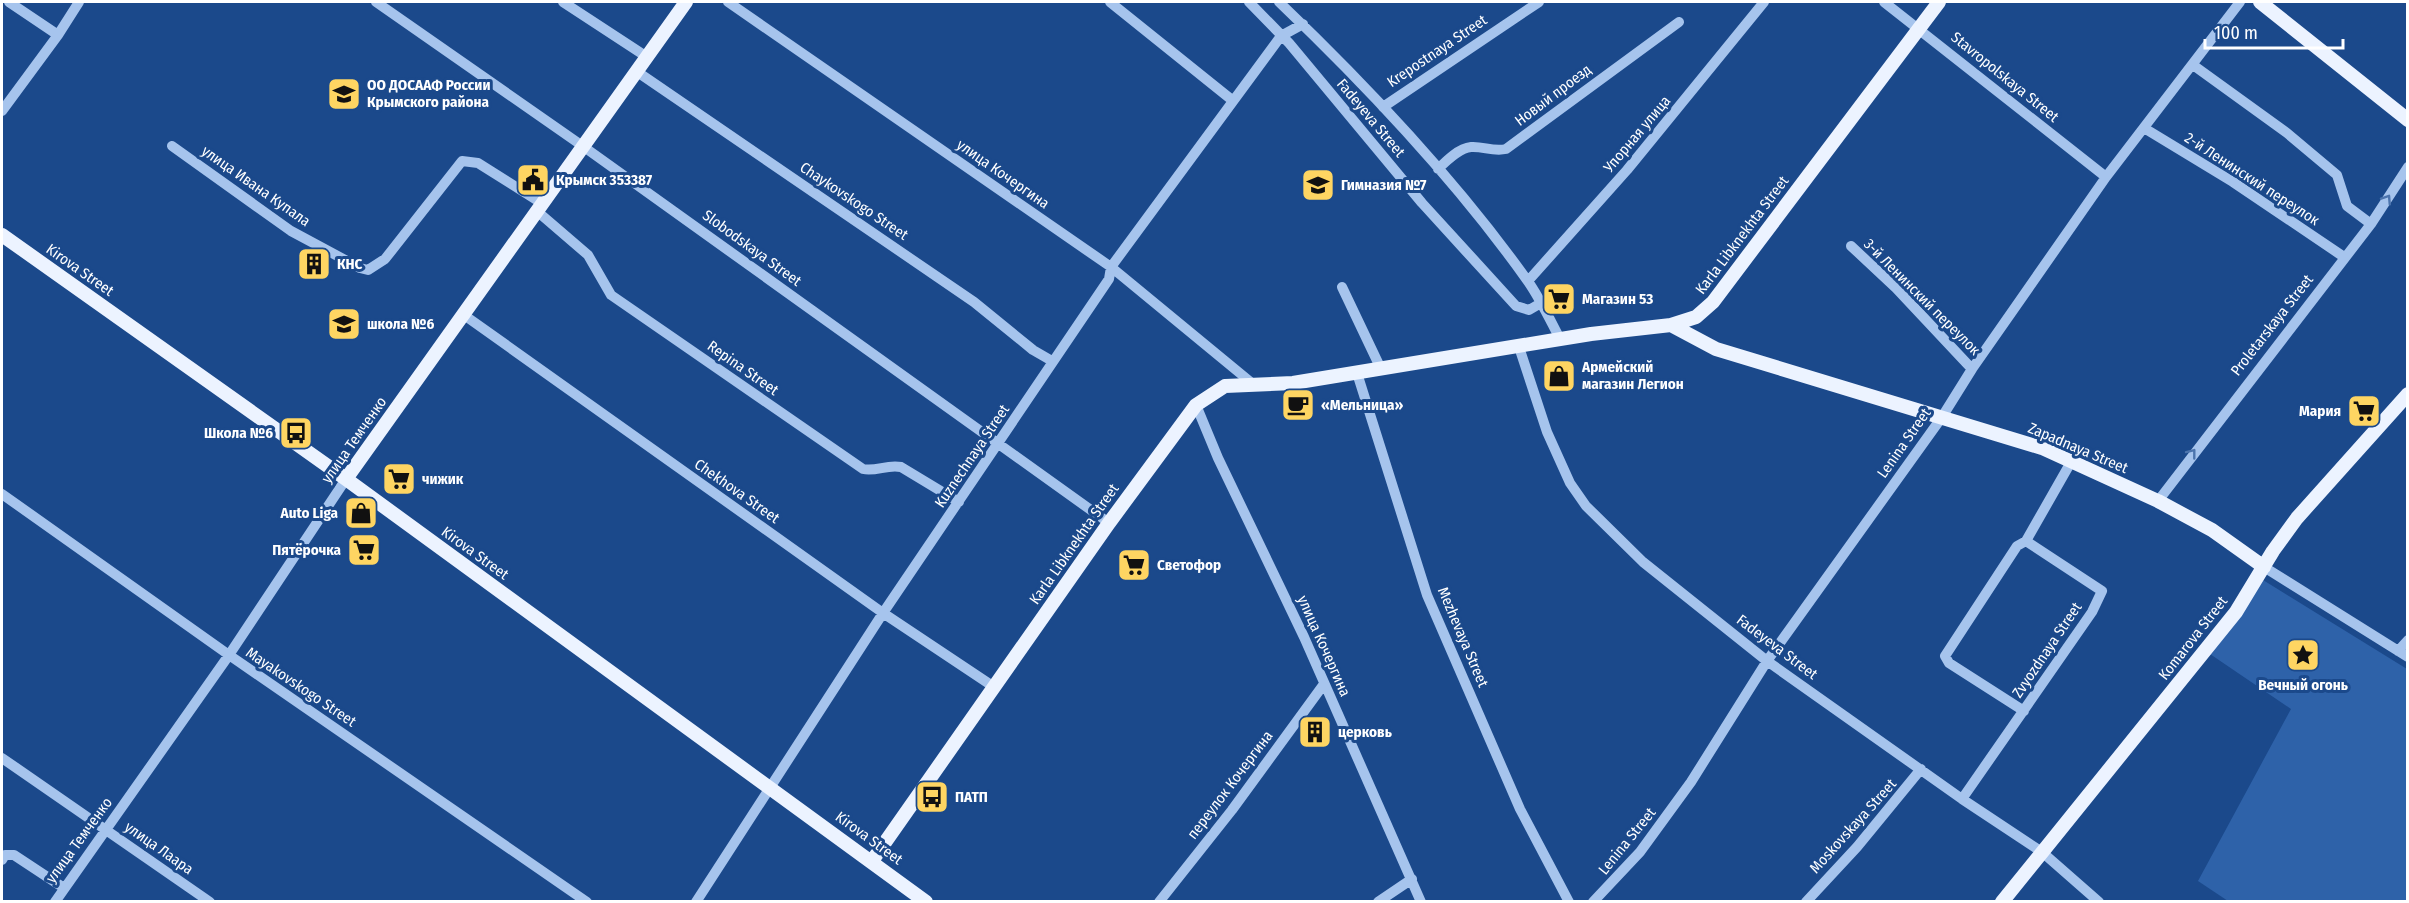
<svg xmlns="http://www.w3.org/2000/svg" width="2409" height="903" font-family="'Fira Sans Condensed',sans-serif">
<rect width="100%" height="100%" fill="#1b498b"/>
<path fill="#2e62a9" d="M 2263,580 L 2407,669 L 2407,901 L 2228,901 L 2198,881 L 2291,709 L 2210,654 Z"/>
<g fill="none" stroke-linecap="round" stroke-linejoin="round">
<path stroke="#a6c4ed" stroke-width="10" d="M 9,2 L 58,35
M 376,2 L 584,147 L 1109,523
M 563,2 L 647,57
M 728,2 L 1111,267 L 1253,384
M 1110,2 L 1232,100
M 1249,2 L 1289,43 L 1422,203 L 1516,306 L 1529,310 L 1541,303
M 1279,2 C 1368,87 1455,179 1527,280 C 1540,298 1550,320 1560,339
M 1884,2 L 2106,177
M 1281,36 L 1303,24
M 2193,65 L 2287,133 L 2337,175 L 2347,206 L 2371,224
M 636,71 L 974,302 L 1033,350 L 1052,361
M 1383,107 L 1539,2
M 2,111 L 58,35 L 79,2
M 2144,128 L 2233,182 L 2344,257
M 172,146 L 291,231 L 360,268 L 368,270 L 385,259 L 462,161 L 478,163 L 543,204
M 1438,169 C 1446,161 1459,148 1471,147 C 1483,146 1493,152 1506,149 L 1679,22
M 538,212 L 588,255 L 611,295 L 863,469 C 876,472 887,464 901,467 L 959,502
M 1851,246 L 1896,288 L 1972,369
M 1528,281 L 1627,170 L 1764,2
M 1342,287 L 1381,369
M 464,315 L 883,613 L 994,687
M 1519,347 L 1547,432 L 1570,483 L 1586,506 L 1643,562 L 1767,661 L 1962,799 L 2042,852 L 2099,902
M 1357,373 L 1427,595 L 1520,809 L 1569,902
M 1196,405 L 1218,458 L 1304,637 L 1421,902
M 2,494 L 229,655 L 587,902
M 2158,501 L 2371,224 L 2408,167
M 2264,567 L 2408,657
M 2398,651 L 2408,640
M 2024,711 L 1949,663 L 1945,656 L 2017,546 L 2026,541 L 2071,462
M 2,758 L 210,902
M 1962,799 L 2092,612 L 2102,591 L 2026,541
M 2,860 L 5,855 L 14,855 L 64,888
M 55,902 L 229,655 L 346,479
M 696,902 L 883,613 L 1109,279 L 1111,267 L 1281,36
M 1159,902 L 1232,810 L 1324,684
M 1378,902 L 1412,879
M 1593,902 L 1640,852 L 1691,782 L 1767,661 L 1942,417 L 1972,369 L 2106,177 L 2240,2
M 1806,902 L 1857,847 L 1921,769"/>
<path stroke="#ecf3ff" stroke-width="14" d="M 2260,2 L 2408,120
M 2,235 L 346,479 L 926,902
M 1671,325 L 1716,349 L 2042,448 L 2158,501 L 2212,530 L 2264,567
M 346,479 L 686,2
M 872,861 L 1109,523 L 1196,405 L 1225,386 L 1293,383 L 1591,334 L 1671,325 L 1696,317 L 1713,302 L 1939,2
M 2002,902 L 2236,612 L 2273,551 L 2297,518 L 2408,394"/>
</g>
<defs><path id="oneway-chevron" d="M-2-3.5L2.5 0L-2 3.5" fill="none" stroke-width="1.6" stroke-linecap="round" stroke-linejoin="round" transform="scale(1.5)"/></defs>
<g stroke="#4c74ad">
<use href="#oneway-chevron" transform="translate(2387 199) rotate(-57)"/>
<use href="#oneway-chevron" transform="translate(2192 453) rotate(-52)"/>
</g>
<defs>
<g id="university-square" transform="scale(1.725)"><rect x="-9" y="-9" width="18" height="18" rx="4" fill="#fed562" stroke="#1b498b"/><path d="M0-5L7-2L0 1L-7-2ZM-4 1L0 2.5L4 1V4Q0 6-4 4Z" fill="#111"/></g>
<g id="civic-square" transform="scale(1.725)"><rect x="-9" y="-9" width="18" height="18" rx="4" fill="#fed562" stroke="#1b498b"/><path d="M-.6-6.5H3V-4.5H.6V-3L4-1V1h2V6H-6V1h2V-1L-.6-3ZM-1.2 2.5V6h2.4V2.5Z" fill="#111"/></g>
<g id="school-square" transform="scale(1.725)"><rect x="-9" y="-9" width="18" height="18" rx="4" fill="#fed562" stroke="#1b498b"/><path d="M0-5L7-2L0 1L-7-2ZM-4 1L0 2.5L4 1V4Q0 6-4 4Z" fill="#111"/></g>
<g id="building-square" transform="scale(1.725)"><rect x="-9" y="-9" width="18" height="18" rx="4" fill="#fed562" stroke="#1b498b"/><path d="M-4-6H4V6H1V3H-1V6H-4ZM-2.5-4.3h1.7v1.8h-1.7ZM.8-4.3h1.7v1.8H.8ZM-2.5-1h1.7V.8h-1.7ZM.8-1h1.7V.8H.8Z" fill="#111"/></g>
<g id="supermarket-square" transform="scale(1.725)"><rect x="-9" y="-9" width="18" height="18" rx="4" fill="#fed562" stroke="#1b498b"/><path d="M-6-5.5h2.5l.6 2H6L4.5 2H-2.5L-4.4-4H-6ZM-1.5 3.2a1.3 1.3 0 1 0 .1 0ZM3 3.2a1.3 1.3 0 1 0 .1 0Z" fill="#111"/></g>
<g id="shop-square" transform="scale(1.725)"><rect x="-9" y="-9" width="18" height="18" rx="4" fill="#fed562" stroke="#1b498b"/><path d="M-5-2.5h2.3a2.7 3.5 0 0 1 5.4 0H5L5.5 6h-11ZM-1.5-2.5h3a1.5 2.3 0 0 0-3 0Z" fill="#111"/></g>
<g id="cafe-square" transform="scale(1.725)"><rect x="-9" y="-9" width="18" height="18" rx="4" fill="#fed562" stroke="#1b498b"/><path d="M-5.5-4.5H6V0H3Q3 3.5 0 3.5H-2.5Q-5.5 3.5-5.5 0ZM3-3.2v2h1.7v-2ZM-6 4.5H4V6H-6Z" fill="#111"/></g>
<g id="bus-square" transform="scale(1.725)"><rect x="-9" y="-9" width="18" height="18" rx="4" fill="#fed562" stroke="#1b498b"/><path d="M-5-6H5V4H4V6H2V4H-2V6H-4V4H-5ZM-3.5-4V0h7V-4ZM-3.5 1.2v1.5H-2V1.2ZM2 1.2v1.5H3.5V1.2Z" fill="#111"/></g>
<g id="sight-square" transform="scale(1.725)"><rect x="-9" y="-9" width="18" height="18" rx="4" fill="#fed562" stroke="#1b498b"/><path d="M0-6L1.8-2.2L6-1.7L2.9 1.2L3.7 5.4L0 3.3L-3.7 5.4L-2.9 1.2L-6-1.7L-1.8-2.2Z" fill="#111"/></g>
</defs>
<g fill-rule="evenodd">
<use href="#university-square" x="344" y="94"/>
<use href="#civic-square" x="533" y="180"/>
<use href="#school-square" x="1318" y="185"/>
<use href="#building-square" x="314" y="264"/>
<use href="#supermarket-square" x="1559" y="299"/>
<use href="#school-square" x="344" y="324"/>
<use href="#shop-square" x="1559" y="376"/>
<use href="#cafe-square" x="1298" y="405"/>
<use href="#supermarket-square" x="2364" y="411"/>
<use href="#bus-square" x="296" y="433"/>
<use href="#supermarket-square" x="399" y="479"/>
<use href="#shop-square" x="361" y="513"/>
<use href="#supermarket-square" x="364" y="550"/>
<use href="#supermarket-square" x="1134" y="565"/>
<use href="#sight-square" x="2303" y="655"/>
<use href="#building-square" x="1315" y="732"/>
<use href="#bus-square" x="932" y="797"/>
</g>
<g text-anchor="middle" stroke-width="6" stroke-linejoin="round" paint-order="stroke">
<g font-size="15" fill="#fff" stroke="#1b498b">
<text transform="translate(1437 51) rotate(-34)" y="5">Krepostnaya Street</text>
<text transform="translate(2005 77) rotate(39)" y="5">Stavropolskaya Street</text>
<text transform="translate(1553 95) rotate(-37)" y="5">Новый проезд</text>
<text transform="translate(1371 118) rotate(50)" y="5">Fadeyeva Street</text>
<text transform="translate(1637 134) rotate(-50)" y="5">Упорная улица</text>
<text transform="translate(1003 174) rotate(35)" y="5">улица Кочергина</text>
<text transform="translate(2252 179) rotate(33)" y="5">2-й Ленинский переулок</text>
<text transform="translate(256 186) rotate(35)" y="5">улица Ивана Купала</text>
<text transform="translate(854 201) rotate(34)" y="5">Chaykovskogo Street</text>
<text transform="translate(1742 235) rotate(-53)" y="5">Karla Libknekhta Street</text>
<text transform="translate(752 248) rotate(36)" y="5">Slobodskaya Street</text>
<text transform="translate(80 270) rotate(35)" y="5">Kirova Street</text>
<text transform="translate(1922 297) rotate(45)" y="5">3-й Ленинский переулок</text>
<text transform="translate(2272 325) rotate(-52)" y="5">Proletarskaya Street</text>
<text transform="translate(743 368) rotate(35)" y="5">Repina Street</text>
<text transform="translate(354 440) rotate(-55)" y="5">улица Темченко</text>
<text transform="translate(1904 443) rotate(-55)" y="5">Lenina Street</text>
<text transform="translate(2078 448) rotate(23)" y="5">Zapadnaya Street</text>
<text transform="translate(972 456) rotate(-56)" y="5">Kuznechnaya Street</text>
<text transform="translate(737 491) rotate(35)" y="5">Chekhova Street</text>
<text transform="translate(1074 544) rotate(-55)" y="5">Karla Libknekhta Street</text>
<text transform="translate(475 553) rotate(36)" y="5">Kirova Street</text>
<text transform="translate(1463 637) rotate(67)" y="5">Mezhevaya Street</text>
<text transform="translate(2193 638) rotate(-52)" y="5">Komarova Street</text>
<text transform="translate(1324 646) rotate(66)" y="5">улица Кочергина</text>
<text transform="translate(1777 647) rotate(37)" y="5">Fadeyeva Street</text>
<text transform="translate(2047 650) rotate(-56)" y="5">Zvyozdnaya Street</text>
<text transform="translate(301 687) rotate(34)" y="5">Mayakovskogo Street</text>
<text transform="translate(1230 785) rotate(-53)" y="5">переулок Кочергина</text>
<text transform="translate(1853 826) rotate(-48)" y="5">Moskovskaya Street</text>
<text transform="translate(869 838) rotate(36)" y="5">Kirova Street</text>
<text transform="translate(79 840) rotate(-54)" y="5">улица Темченко</text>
<text transform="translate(1627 841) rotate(-51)" y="5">Lenina Street</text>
<text transform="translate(159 848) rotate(35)" y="5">улица Лаара</text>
</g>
<g font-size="15" font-weight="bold" fill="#fff" stroke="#1b498b" text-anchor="start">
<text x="367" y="90">ОО ДОСААФ России<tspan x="367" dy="17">Крымского района</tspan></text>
<text x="556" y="185">Крымск 353387</text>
<text x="1341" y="190">Гимназия №7</text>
<text x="337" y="269">КНС</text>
<text x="1582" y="304">Магазин 53</text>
<text x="367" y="329">школа №6</text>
<text x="1582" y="372">Армейский<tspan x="1582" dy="17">магазин Легион</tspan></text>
<text x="1321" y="410">«Мельница»</text>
<text x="2341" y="416" text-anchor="end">Мария</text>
<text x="273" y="438" text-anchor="end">Школа №6</text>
<text x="422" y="484">чижик</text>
<text x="338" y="518" text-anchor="end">Auto Liga</text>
<text x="341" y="555" text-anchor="end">Пятёрочка</text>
<text x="1157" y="570">Светофор</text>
<text x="2303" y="690" text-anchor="middle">Вечный огонь</text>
<text x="1338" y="737">церковь</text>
<text x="955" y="802">ПАТП</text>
</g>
</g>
<rect width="2409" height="903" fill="none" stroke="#ffffff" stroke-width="6"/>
<path d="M2205 39v9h138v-9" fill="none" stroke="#ffffff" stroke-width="3"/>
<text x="2214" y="39" font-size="18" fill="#ffffff" stroke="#1b498b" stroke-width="4.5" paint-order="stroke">100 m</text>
</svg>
